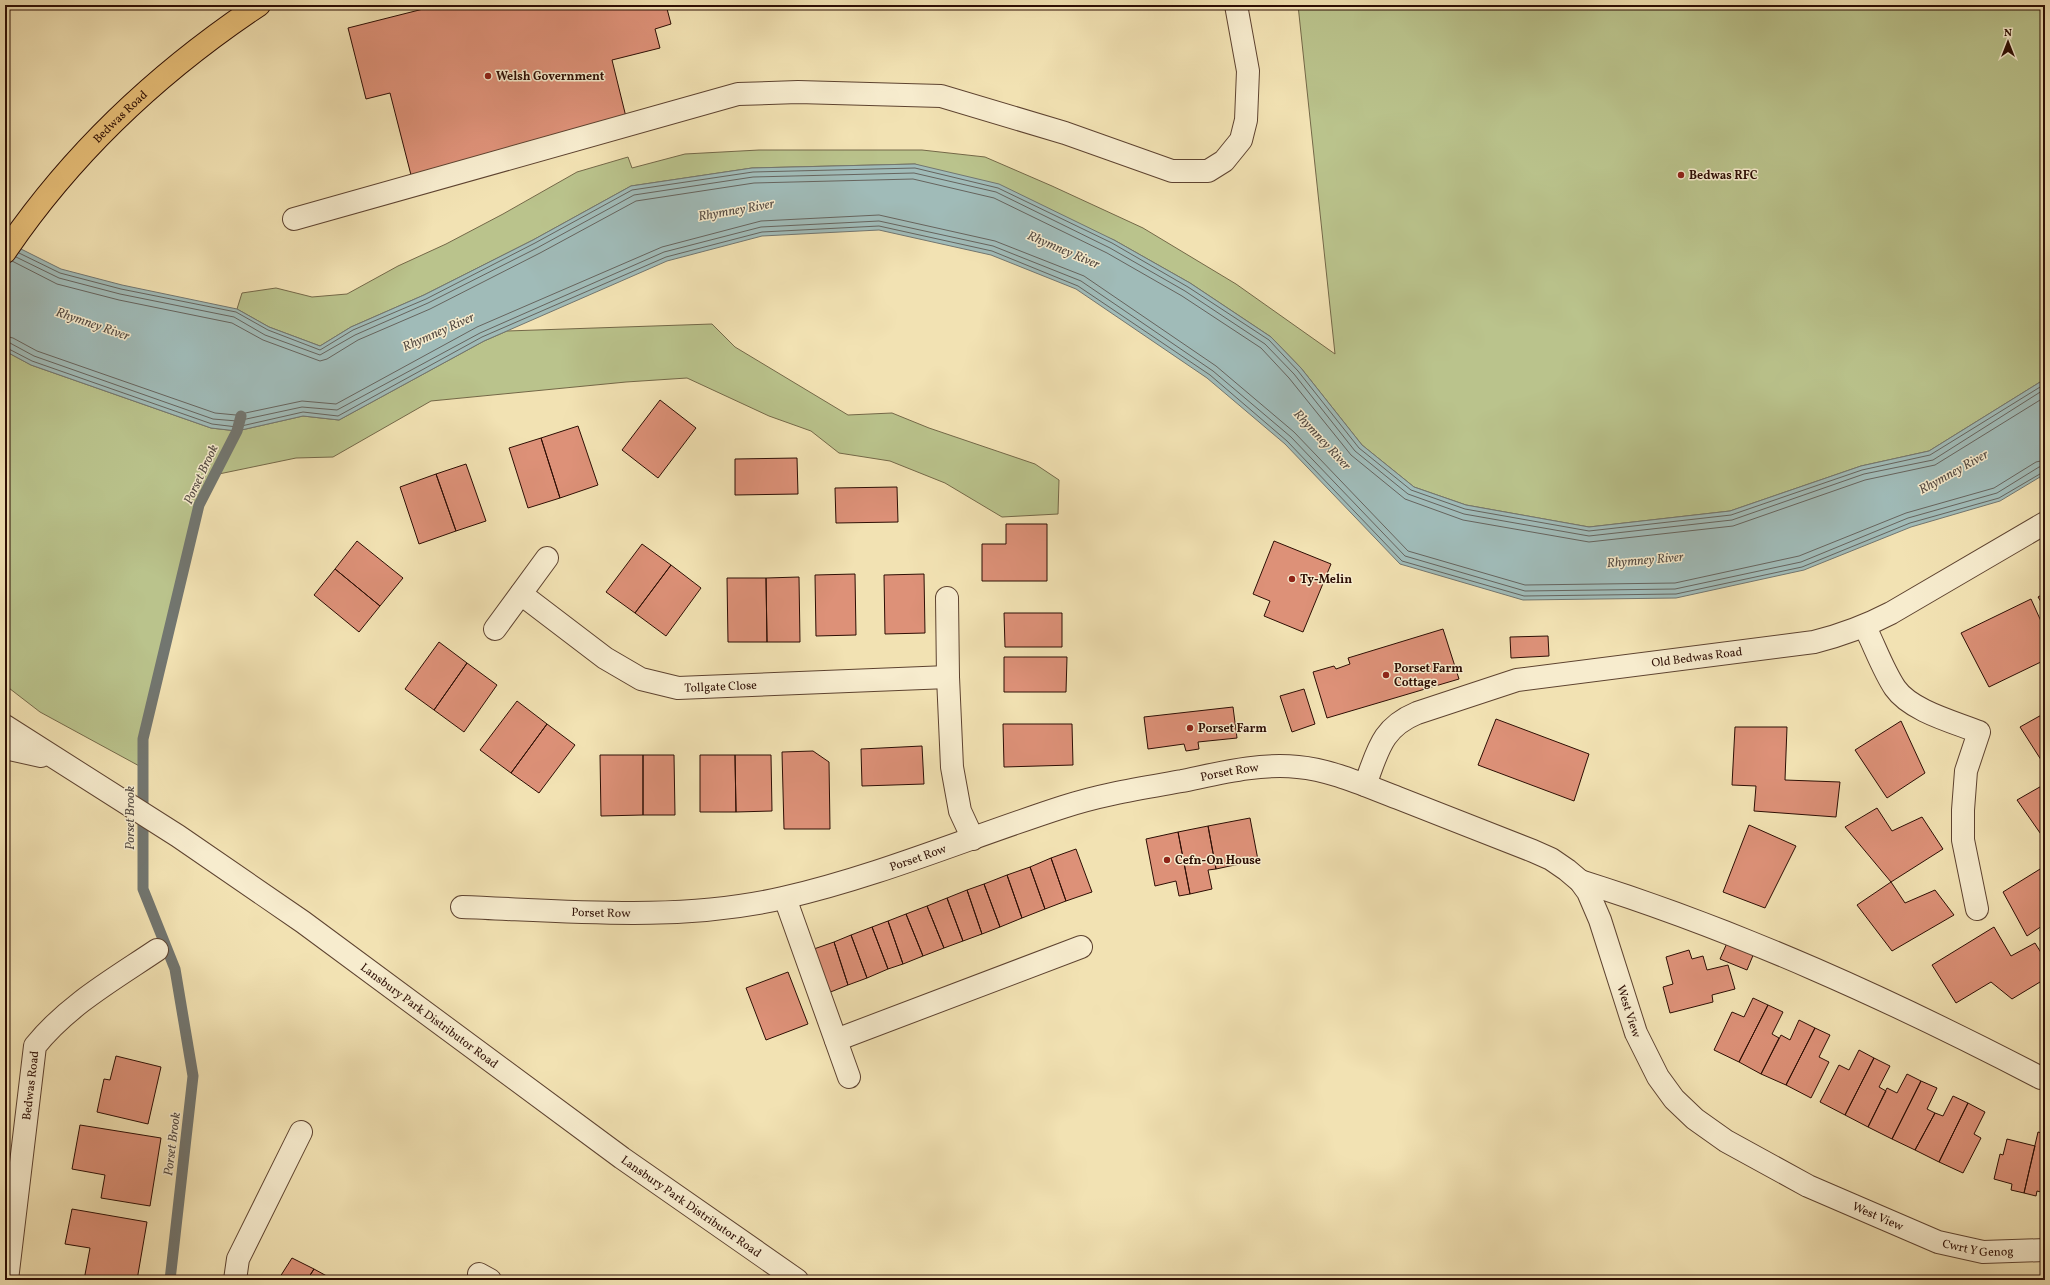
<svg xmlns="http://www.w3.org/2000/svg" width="2050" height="1285" font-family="Vollkorn,serif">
<rect width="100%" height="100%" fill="#f2e2b3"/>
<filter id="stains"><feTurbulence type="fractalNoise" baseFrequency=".005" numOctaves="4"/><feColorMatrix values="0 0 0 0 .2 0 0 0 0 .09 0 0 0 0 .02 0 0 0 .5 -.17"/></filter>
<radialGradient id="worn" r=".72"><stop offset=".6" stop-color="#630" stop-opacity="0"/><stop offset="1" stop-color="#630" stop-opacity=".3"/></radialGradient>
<path fill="#bac38c" stroke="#746848" d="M 1298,5 L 2045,5 L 2045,379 L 1929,451 L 1861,466 L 1730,511 L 1589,527 L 1466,505 L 1414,487 L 1362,445 L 1301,368 L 1271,337 L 1190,283 L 1114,240 L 915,164 L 752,168 L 631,186 L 533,240 L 424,295 L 351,327 L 320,346 L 269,327 L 237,309 L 242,293 L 276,288 L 312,297 L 347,294 L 398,266 L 446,244 L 503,214 L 577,172 L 628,157 L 632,168 L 685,154 L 759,150 L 922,150 L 985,157 L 1052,186 L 1143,228 L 1236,284 L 1335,354 Z
M 712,324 L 735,347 L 848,415 L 892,413 L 929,428 L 1035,464 L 1059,480 L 1058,514 L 1002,517 L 945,483 L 890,461 L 839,453 L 811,431 L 769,416 L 687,378 L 626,382 L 431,401 L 333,457 L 296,458 L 214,475 L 199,505 L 143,739 L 143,768 L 40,712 L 5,685 L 5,351 L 31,365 L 211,428 L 237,431 L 303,416 L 339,420 L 484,341 L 507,331 Z"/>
<path fill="#a0bbb8" stroke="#727670" d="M 915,164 L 999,184 L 1114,240 L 1190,283 L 1271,337 L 1301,368 L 1362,445 L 1414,487 L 1466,505 L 1589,527 L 1730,511 L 1861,466 L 1929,451 L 2045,379 L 2045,474 L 2000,501 L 1911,527 L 1804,570 L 1676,598 L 1523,600 L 1400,564 L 1285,444 L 1207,378 L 1076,289 L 991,255 L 879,230 L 762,236 L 667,261 L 484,341 L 339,420 L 303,416 L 237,431 L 211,428 L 31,365 L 5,351 L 5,241 L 61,269 L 122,285 L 237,309 L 269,327 L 320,346 L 351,327 L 424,295 L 533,240 L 631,186 L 752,168 Z"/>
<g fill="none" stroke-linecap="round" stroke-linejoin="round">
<path stroke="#66645e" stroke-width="1" d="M 19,253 L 60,273 L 121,289 L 236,312 L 268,330 L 320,350 L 353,330 L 426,299 L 535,243 L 632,190 L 753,172 L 915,168 L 998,188 L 1112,243 L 1188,287 L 1269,340 L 1298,371 L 1359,448 L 1411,490 L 1465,509 L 1589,531 L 1731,515 L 1862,470 L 1930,455 L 2045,384
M 16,257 L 59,278 L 120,294 L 234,317 L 265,335 L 320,355 L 355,335 L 428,303 L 537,248 L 634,195 L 753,177 L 914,173 L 996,192 L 1110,248 L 1185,291 L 1265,344 L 1294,374 L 1355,451 L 1408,494 L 1464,514 L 1589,536 L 1732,520 L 1864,474 L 1933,460 L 2045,389
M 12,261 L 57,284 L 119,300 L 232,323 L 263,340 L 320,361 L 327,359 L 358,340 L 430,309 L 540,253 L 636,201 L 754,183 L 913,179 L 994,198 L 1107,253 L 1182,296 L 1261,348 L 1289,378 L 1351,455 L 1405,499 L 1463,520 L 1589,542 L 1733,526 L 1865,480 L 1935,465 L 2045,397
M 5,336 L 13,338 L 37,351 L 215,413 L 236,415 L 302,401 L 336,404 L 477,327 L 662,247 L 761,221 L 879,215 L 995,241 L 1084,276 L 1216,366 L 1294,432 L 1408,551 L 1525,585 L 1675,583 L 1799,556 L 1906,513 L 1994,488 L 2036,462 L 2045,460
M 5,342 L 10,343 L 34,356 L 213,419 L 237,421 L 302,407 L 337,410 L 480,333 L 664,252 L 761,227 L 879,221 L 993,246 L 1081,281 L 1213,371 L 1291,437 L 1405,556 L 1525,591 L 1675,589 L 1801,562 L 1908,518 L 1997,493 L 2039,467 L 2045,466
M 5,347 L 32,361 L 212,424 L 237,427 L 303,412 L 338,416 L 482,337 L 666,257 L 762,232 L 879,226 L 992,251 L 1078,286 L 1210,375 L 1287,441 L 1402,561 L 1524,596 L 1676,594 L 1802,567 L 1910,523 L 1999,498 L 2045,471"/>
<path stroke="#727670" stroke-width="11" d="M 170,1280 L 193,1076 L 175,969 L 143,889 L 143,739 L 199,505 L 237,431 L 241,416"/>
</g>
<path fill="#dd9178" stroke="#2d0e04" d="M 439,5 L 666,5 L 671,24 L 655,29 L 660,48 L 612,60 L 627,121 L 411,175 L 390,93 L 366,99 L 348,28 Z
M 660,400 L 696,428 L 658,478 L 622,450 Z
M 578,426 L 598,485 L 560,498 L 541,438 Z
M 541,438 L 560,498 L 528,508 L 509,448 Z
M 797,458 L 798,494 L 735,495 L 735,459 Z
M 466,464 L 486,521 L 456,531 L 436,474 Z
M 436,474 L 456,531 L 419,544 L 400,487 Z
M 897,487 L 898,522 L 836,523 L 835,488 Z
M 1006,524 L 1047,524 L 1047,581 L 982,581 L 982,544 L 1006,544 Z
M 357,541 L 403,578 L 380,606 L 335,569 Z
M 1274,541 L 1331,564 L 1303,632 L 1264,616 L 1270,601 L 1253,594 Z
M 642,544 L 671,565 L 635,613 L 606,592 Z
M 671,565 L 701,588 L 666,636 L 635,613 Z
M 335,569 L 380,606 L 359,632 L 314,595 Z
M 855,574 L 856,635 L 816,636 L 815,575 Z
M 924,574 L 925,633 L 885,634 L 884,575 Z
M 799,577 L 800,642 L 767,642 L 766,578 Z
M 727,578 L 766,578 L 767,642 L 728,642 Z
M 2045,593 L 2045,608 L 2038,597 Z
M 2031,599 L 2045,630 L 2045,660 L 1989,687 L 1961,633 Z
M 1004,613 L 1062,613 L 1062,647 L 1005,647 Z
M 1443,629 L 1459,679 L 1327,718 L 1313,672 L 1334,666 L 1336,669 L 1350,664 L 1348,658 Z
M 1548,636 L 1549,656 L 1511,658 L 1510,637 Z
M 439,642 L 467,663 L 434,710 L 405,689 Z
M 1004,657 L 1067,657 L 1066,692 L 1004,692 Z
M 467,663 L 497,685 L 464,732 L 434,710 Z
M 1304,689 L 1315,724 L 1292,732 L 1280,696 Z
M 517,701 L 547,724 L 511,773 L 480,750 Z
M 1233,707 L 1237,738 L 1198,742 L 1199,749 L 1186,751 L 1184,744 L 1148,749 L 1144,717 Z
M 2045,713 L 2045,766 L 2020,727 Z
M 1496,719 L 1589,754 L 1574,801 L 1478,765 Z
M 1901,721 L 1925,773 L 1887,798 L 1855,750 Z
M 547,724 L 575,745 L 539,793 L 511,773 Z
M 1003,724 L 1072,724 L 1073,765 L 1004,767 Z
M 1735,727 L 1787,727 L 1785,780 L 1840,782 L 1836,817 L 1754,811 L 1756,786 L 1732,785 Z
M 922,746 L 924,784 L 862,786 L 861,749 Z
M 813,751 L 829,762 L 830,829 L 784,829 L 782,752 Z
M 600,755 L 643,755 L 643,815 L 601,816 Z
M 643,755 L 674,755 L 675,815 L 643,815 Z
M 700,755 L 735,755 L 736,812 L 700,812 Z
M 735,755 L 771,755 L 772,811 L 736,812 Z
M 2045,784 L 2045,840 L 2017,800 Z
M 1877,808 L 1892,831 L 1922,817 L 1943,849 L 1891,882 L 1845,827 Z
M 1250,818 L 1258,860 L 1216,869 L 1208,826 Z
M 1749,825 L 1796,846 L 1765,908 L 1723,892 Z
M 1208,826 L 1216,869 L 1208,870 L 1212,889 L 1190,894 L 1178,832 Z
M 1178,832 L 1190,894 L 1179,896 L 1176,881 L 1155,886 L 1146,839 Z
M 1076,849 L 1092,892 L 1066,901 L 1051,858 Z
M 1051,858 L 1066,901 L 1045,909 L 1030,867 Z
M 2045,866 L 2045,924 L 2027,936 L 2003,892 Z
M 1030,867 L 1045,909 L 1022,918 L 1007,875 Z
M 1007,875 L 1022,918 L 1000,927 L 984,884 Z
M 1891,882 L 1905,903 L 1935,890 L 1954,915 L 1892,951 L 1857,905 Z
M 984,884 L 1000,927 L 982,934 L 967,890 Z
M 967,890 L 982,934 L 963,941 L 947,898 Z
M 947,898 L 963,941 L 944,948 L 927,906 Z
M 927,906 L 944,948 L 923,956 L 906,914 Z
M 906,914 L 923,956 L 903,964 L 888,921 Z
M 888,921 L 903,964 L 888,969 L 872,927 Z
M 872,927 L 888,969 L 867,978 L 851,935 Z
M 1994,927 L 2011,956 L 2035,943 L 2045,959 L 2045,979 L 2012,999 L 1991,982 L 1956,1003 L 1932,965 Z
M 851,935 L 867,978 L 848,985 L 834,942 Z
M 834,942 L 848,985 L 828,993 L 811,950 Z
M 1727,943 L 1754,953 L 1747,970 L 1720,959 Z
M 1689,950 L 1692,959 L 1703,956 L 1707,970 L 1728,965 L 1735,989 L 1712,995 L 1713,1002 L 1670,1013 L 1663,987 L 1673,984 L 1666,957 Z
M 788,972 L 808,1024 L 766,1040 L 746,988 Z
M 1753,998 L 1768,1005 L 1739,1062 L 1714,1050 L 1732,1012 L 1744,1017 Z
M 1768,1005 L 1783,1012 L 1772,1034 L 1779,1038 L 1761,1074 L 1739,1062 Z
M 1799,1020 L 1815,1028 L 1786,1085 L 1761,1074 L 1781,1035 L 1790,1040 Z
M 1815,1028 L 1830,1035 L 1819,1057 L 1829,1062 L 1811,1098 L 1786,1085 Z
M 1859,1050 L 1874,1058 L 1845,1115 L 1820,1102 L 1839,1065 L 1849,1070 Z
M 116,1056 L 161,1067 L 148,1124 L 97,1112 L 104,1079 L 110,1080 Z
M 1874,1058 L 1890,1066 L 1879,1087 L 1886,1091 L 1868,1127 L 1845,1115 Z
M 1907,1074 L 1921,1081 L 1892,1139 L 1868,1127 L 1887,1088 L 1897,1093 Z
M 1921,1081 L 1937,1088 L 1927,1109 L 1935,1113 L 1915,1150 L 1892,1139 Z
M 1953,1096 L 1968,1103 L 1939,1162 L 1915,1150 L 1935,1113 L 1943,1116 Z
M 1968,1103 L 1985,1112 L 1974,1134 L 1981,1138 L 1963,1173 L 1939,1162 Z
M 80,1125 L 161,1138 L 150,1206 L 101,1198 L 105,1175 L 72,1169 Z
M 2038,1132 L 2045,1134 L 2045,1193 L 2037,1191 L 2036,1196 L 2024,1193 Z
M 2007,1139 L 2035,1146 L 2024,1193 L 2011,1190 L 2012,1184 L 1994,1179 L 2000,1154 L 2003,1155 Z
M 72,1209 L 147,1222 L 137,1280 L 84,1280 L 90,1248 L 65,1244 Z
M 292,1258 L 314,1269 L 307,1280 L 278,1280 Z
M 314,1269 L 334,1280 L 307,1280 Z"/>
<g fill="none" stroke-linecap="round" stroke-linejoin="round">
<g stroke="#5e4330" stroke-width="24">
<g id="minor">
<path d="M 294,219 L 738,94 L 798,92 L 941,96 L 1065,133 L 1172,171 L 1208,171 L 1224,161 L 1241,140 L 1246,120 L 1248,71 L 1236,5"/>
<path id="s1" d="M 521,594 L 605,658 L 641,679 L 678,688 L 948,677"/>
<path d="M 947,598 L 948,677 L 952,767 L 960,811 L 973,839"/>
<path d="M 1865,627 C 1875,647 1883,670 1895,688 C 1911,711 1954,722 1979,732 L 1966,771 L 1963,810 L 1963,840 L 1977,909"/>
<path d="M 495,629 L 547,558"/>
<path id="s2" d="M 5,726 L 178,836 L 303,922 L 622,1158 L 797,1280"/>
<path d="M 5,748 L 41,756"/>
<path id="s3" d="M 1365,785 C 1378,751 1381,728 1417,713 L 1517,680 L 1814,642 C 1842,635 1866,626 1891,613 L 2045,523"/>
<path d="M 1580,881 C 1740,931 1893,1001 2041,1078"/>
<path d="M 785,898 L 849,1077"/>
<path id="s4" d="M 462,907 C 569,911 678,922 783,898 C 879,876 970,837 1063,807 C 1102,794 1143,788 1182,781 C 1221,773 1259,763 1298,767 C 1332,770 1366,786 1398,798 C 1443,816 1488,833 1533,851 L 1551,859 L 1567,870 L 1580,881 L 1588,892 L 1600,920 L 1636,1033 L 1658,1077 L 1674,1099 L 1695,1119 L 1726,1141 L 1808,1186 L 1938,1242 L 1983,1252 L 2045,1250"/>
<path d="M 836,1040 L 1081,947"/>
<path d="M 479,1274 L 490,1280"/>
<path id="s5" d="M 7,1280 L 35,1046 C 68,1005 114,979 157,950"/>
<path d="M 235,1280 L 238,1259 L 301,1132"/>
</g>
</g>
<g stroke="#2d0e04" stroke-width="24">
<g id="major">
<path id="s6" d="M 5,252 C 72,153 160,71 259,5"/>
</g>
</g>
<use href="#minor" stroke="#f7ecce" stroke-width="22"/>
<use href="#major" stroke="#e9c17a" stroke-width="22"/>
</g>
<g fill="#8f2418" stroke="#f7ecce" stroke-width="1.5">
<circle cx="488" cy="76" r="4"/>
<circle cx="1681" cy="175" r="4"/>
<circle cx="1292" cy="579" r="4"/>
<circle cx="1386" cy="675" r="4"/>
<circle cx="1190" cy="728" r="4"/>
<circle cx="1167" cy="860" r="4"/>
</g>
<g text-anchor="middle" stroke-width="3" stroke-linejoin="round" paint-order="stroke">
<g font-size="12" font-weight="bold" fill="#2d0e04" stroke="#f7ecce" text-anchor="start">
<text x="496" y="80">Welsh Government</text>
<text x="1689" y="179">Bedwas RFC</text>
<text x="1300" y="583">Ty-Melin</text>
<text x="1394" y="672">Porset Farm<tspan x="1394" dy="14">Cottage</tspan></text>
<text x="1198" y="732">Porset Farm</text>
<text x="1175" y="864">Cefn-On House</text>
</g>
<g font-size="12" fill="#2d0e04" stroke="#f7ecce">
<text dy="4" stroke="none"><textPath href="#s6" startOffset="178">Bedwas Road</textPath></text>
<text dy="4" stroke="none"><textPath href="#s3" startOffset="379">Old Bedwas Road</textPath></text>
<text dy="4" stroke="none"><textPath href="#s1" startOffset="228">Tollgate Close</textPath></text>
<text dy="4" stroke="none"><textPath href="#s4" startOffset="787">Porset Row</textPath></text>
<text dy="4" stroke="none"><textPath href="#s4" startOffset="463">Porset Row</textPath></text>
<text dy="4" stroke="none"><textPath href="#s4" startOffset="139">Porset Row</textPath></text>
<text dy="4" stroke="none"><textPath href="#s4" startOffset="1302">West View</textPath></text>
<text dy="4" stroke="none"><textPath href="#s2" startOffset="514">Lansbury Park Distributor Road</textPath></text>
<text dy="4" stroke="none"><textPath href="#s5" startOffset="196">Bedwas Road</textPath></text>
<text dy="4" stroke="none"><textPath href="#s2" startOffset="838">Lansbury Park Distributor Road</textPath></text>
<text dy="4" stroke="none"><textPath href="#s4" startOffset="1638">West View</textPath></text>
<text dy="4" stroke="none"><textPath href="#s4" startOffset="1744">Cwrt Y Genog</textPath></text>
</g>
<g font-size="13" font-style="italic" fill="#554b43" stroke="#f7ecce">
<text transform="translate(736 209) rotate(-10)" y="5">Rhymney River</text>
<text transform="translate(1064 249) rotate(23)" y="5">Rhymney River</text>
<text transform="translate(93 323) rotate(19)" y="5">Rhymney River</text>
<text transform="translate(438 331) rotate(-24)" y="5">Rhymney River</text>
<text transform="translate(1323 439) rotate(47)" y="5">Rhymney River</text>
<text transform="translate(1953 471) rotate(-29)" y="5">Rhymney River</text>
<text transform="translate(200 474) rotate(-65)" y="5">Porset Brook</text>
<text transform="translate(1645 559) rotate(-5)" y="5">Rhymney River</text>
<text transform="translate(129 818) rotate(-90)" y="5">Porset Brook</text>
<text transform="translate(171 1144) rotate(-83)" y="5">Porset Brook</text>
</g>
</g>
<rect width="2050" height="1285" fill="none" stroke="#f2e2b3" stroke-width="20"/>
<rect x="6" y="6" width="2038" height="1273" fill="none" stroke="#2d0e04" stroke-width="2"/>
<rect x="10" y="10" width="2030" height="1265" fill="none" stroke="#2d0e04"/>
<g transform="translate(2008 42)" stroke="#f7ecce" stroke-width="3" paint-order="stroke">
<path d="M0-3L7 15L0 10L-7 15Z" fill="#2d0e04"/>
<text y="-6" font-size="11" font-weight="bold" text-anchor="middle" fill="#2d0e04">N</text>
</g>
<rect width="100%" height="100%" filter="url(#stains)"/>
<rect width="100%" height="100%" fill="url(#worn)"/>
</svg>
